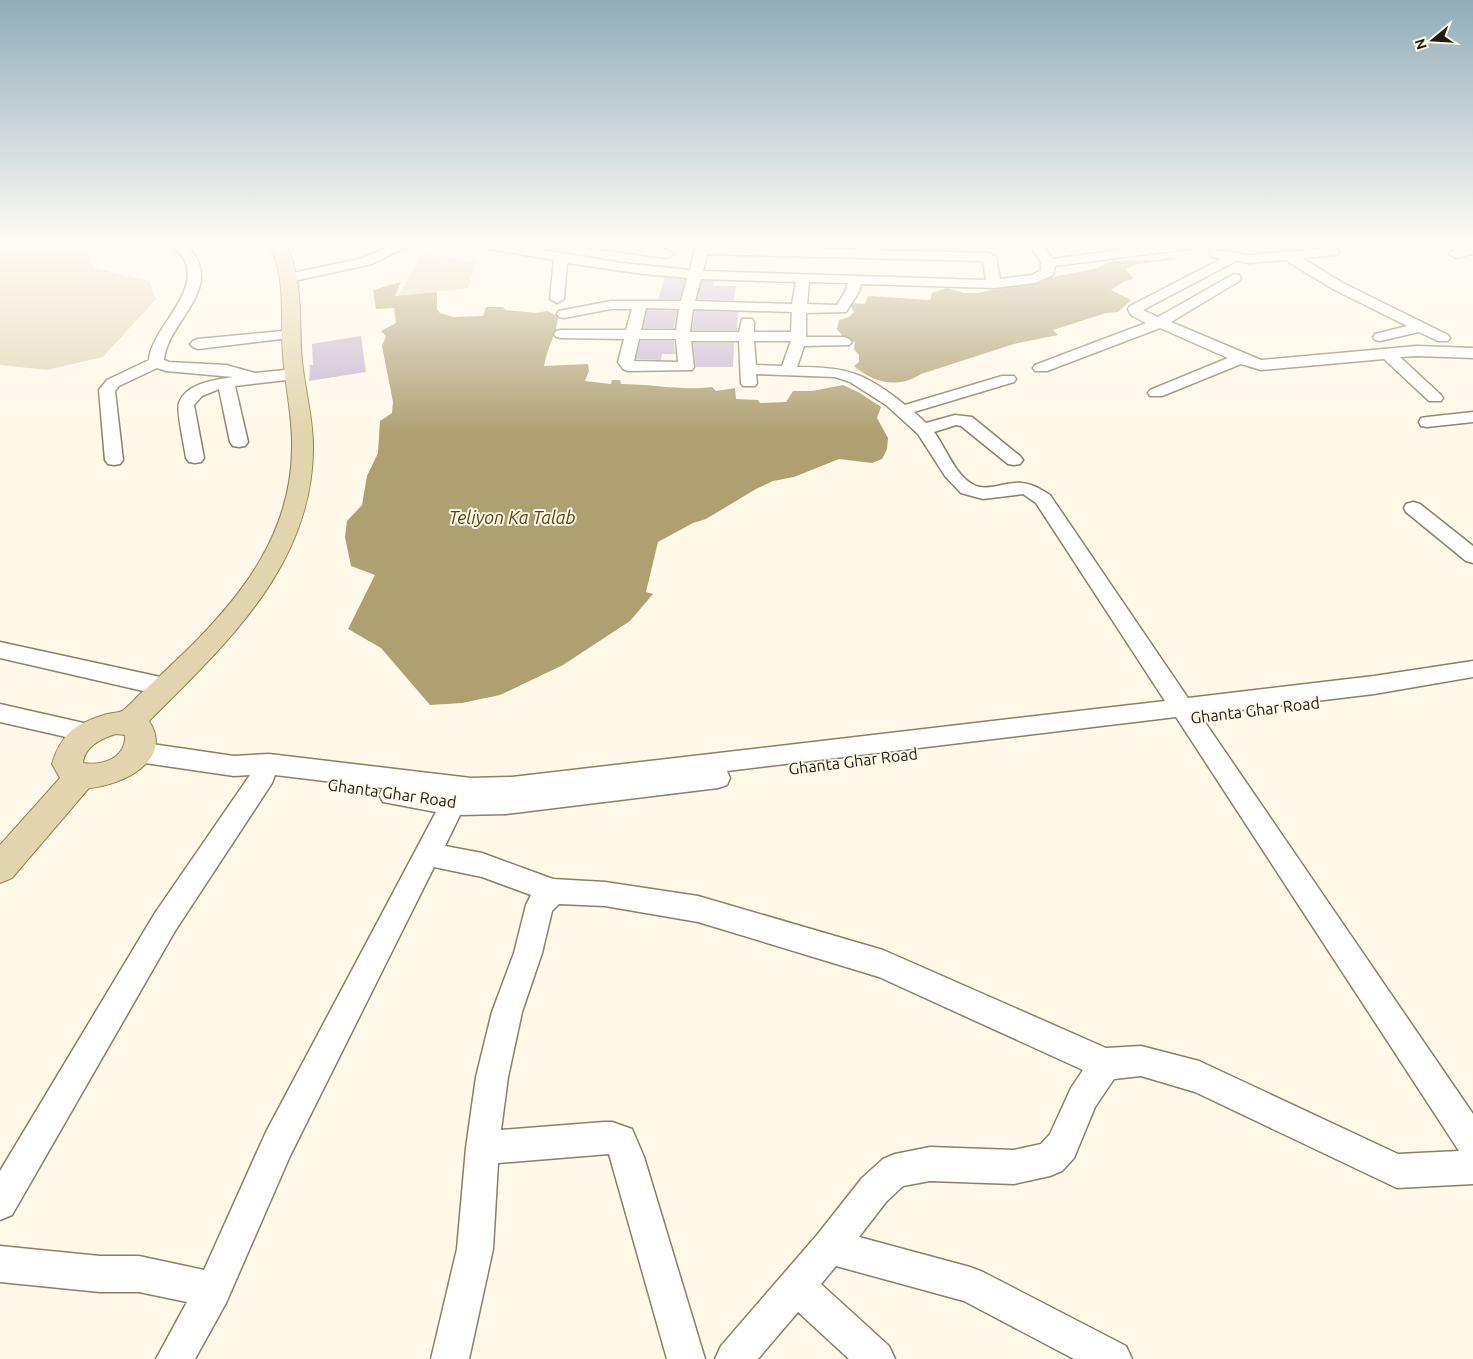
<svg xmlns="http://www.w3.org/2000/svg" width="1473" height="1359" font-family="Ubuntu,sans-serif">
<rect width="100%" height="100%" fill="#fef8e8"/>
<path fill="#e1d6b7" d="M 0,243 L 84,243 L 94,268 L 149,281 L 156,299 L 103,357 L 47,370 L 0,365 Z
M 422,254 L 476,262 L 468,288 L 398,296 Z"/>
<path fill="#afa072" d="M 1172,257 L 1179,259 L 1137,264 L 1126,269 L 1133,279 L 1125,281 L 1111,290 L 1131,300 L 1118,312 L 1106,313 L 1053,330 L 1058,335 L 1014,344 L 921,374 C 898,389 874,383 854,366 L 859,362 L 859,355 L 854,349 L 855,342 L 843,337 L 837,329 L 839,320 L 849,317 L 854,312 L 849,303 L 865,304 L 868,296 L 930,300 L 932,293 L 947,288 L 964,293 L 978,293 L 1037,280 L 1094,269 L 1112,261 L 1158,260 Z
M 401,282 L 395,296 L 437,292 L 437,309 L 440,313 L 454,317 L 483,316 L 486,307 L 503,307 L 505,310 L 536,313 L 547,311 L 558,316 C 557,335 547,346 544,366 L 588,364 L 589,371 L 585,381 L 611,384 L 612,380 L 620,380 L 621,384 C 652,384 681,391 712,387 L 716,391 L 735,388 L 736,399 L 758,400 L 760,403 L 786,402 L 793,391 L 812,391 L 843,385 L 860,393 L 881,407 L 877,418 L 888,438 L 887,449 L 882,459 L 872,463 L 839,459 L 794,477 L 773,481 L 756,489 L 706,519 L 693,523 L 658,542 L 646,592 L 653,594 L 630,621 L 563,665 L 500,695 L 462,703 L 430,705 L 381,648 L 348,629 L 375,575 L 351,566 L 345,537 L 347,521 L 362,505 L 367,476 L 378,453 L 380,421 L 392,413 L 393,402 L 382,346 L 386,336 L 381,331 L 396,323 L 394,308 L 376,309 L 373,290 Z"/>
<path fill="#c6b7d0" d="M 665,278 L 685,280 L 680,299 L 658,299 Z
M 702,281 L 714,281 L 713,286 L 736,286 L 734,300 L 697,299 Z
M 647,310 L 677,311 L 674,328 L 643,328 Z
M 695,311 L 738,312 L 737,330 L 692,330 Z
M 361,336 L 366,372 L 309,381 L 310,365 L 313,365 L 312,344 Z
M 640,341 L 674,341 L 675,354 L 662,354 L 661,360 L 636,359 Z
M 693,343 L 734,343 L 733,367 L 696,367 Z"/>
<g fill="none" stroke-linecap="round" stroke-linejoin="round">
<g stroke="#888067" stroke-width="3">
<path id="minor" d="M 170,243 L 186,245 C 229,286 167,321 164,360 L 169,362 L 226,365 L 255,373 L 295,369 L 301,371 L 303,374 L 301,377 L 295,379 L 235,386 L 248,442 L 245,446 L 239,447 L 233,446 L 230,442 L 219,389 L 202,396 L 194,405 L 204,458 L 201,462 L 195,463 L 189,462 L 186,458 C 185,448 176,411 179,403 C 186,383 215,380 233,377 L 166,371 L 157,368 L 119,386 L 115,391 L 123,460 L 120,464 L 114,465 L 108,464 L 105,460 L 99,390 L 107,380 L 149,360 C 151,329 200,294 185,261 C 182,253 174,249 170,243 Z
M 397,243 L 414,243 L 372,264 L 289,282 L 282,278 L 284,275 L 363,258 Z
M 472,243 L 501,243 L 622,263 L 690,270 L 696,243 L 708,243 L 708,246 L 989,253 L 996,257 L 1000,279 L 1032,275 L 1041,270 L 1041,263 L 1029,243 L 1042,243 L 1052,259 L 1170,243 L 1208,243 L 1202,247 L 1055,266 L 1053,275 L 1035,283 L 994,288 L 861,284 L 859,292 L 846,312 L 806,313 L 806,337 L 844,337 L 849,339 L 852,342 L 849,345 L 804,346 L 797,367 C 848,367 865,373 905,405 L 1002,376 L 1014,376 L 1016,379 L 1014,382 L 914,412 L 926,423 L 955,415 L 972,417 L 1020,456 L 1023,460 L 1020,464 L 1014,465 L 1008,464 L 961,426 L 956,425 L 934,432 C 946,448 954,473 972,484 C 987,493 1006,481 1022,483 C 1033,484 1040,489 1050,495 L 1188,698 L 1374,676 L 1473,661 L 1473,677 L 1374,694 L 1200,715 L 1473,1114 L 1473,1184 L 1397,1188 L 1195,1092 L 1141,1076 L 1114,1079 L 1095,1107 L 1074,1158 L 1062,1171 L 1050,1176 L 1014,1184 L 930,1181 L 903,1186 L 886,1202 L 859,1237 L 970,1267 L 983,1272 L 1126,1346 L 1132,1359 L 1074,1359 L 964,1301 L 836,1266 L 821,1284 L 889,1346 L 895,1359 L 849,1359 L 798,1312 L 758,1359 L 715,1359 L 721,1346 L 817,1235 L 862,1178 L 883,1159 L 895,1154 L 930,1147 L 1014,1150 L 1041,1144 L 1050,1134 L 1071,1088 L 1083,1070 L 879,977 L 698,922 L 605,906 L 559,904 L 552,911 L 542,953 L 522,1012 L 508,1077 L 501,1130 L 604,1122 L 612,1122 L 632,1129 L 644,1157 L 705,1359 L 667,1359 L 609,1154 L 498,1163 L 493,1249 L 469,1359 L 431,1359 L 457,1249 L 466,1148 L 476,1077 L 492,1012 L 514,953 L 526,905 L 531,895 L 482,877 L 434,867 L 290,1156 L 226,1303 L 195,1359 L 156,1359 L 187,1302 L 139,1292 L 100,1292 L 0,1282 L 0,1246 L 100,1256 L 139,1256 L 204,1270 L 266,1132 L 436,812 L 383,802 L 379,795 L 383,788 L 275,775 L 272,783 L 175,931 L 12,1215 L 0,1220 L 0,1171 L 155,913 L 250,775 L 234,776 L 138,762 L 129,759 L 126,752 L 129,745 L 138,742 L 234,756 L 269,754 L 471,778 L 512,777 L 1165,701 L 1036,503 L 1023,494 L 983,499 L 961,493 L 945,476 L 918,434 L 886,405 L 850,382 L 835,377 L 756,374 L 757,383 L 755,386 L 743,386 L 741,383 L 739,341 L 691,341 L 694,367 L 692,370 L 628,371 L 623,369 L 618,362 L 624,339 L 561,338 L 556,337 L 554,334 L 556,331 L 561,330 L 626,330 L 632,309 L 611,309 L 564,318 L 559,317 L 557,314 L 559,311 L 564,310 L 611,301 L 681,301 L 687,278 L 643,274 L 567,263 L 564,299 L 557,303 L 550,299 L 554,260 L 478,247 ZM 707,254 L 983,261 L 986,280 L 703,271 ZM 701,279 L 796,282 L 792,304 L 695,301 ZM 809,282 L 848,283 L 845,292 L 837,305 L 807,304 ZM 646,308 L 679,309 L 676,330 L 641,330 ZM 693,309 L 792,312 L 791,332 L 754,332 L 754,322 L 752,319 L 742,319 L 739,332 L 690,332 ZM 639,339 L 676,339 L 678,362 L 634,361 ZM 754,341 L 791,341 L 782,366 L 756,365 ZM 1176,717 L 1459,1151 L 1398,1154 L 1199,1061 L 1141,1046 L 1106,1048 L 883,950 L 698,896 L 605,882 L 553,879 L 482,853 L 445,846 L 460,815 L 506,814 L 718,788 L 727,785 L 730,778 L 727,771 Z
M 582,243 L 618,243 L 667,250 L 674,254 L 667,258 L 588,247 Z
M 1473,246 L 1473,254 L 1456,258 L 1449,254 L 1451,251 Z
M 1332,248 L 1337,249 L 1339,252 L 1337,255 L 1302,258 L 1343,283 L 1448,335 L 1450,338 L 1448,341 L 1438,341 L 1419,332 L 1380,341 L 1375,340 L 1373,337 L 1375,334 L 1407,326 L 1333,289 L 1285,260 L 1249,263 L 1236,261 L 1143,310 L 1158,317 L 1234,274 L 1239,275 L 1241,278 L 1239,281 L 1171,322 L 1261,360 L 1417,346 L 1473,348 L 1473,358 L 1417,356 L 1400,357 L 1441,395 L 1443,398 L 1441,401 L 1429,401 L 1384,359 L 1261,370 L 1241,364 L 1162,396 L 1150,396 L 1148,393 L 1150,390 L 1228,358 L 1160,328 L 1047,371 L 1035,371 L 1033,368 L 1035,365 L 1146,323 L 1131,315 L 1128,309 L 1130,306 L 1221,259 L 1212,257 L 1210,254 L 1212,251 L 1217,250 L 1249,255 Z
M 293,330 L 298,331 L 300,334 L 298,337 L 198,349 L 193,347 L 190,344 L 193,341 L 198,339 Z
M 1473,412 L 1473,422 L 1427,427 L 1421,426 L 1419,422 L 1421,418 L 1427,417 Z
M 1413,502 L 1420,504 L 1473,546 L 1473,563 L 1466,561 L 1406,512 L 1404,508 L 1406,504 Z
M 0,642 L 165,678 L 173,681 L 176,687 L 173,693 L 165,696 L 0,658 Z
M 0,704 L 88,724 L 96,726 L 100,733 L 96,740 L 88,742 L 0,722 Z"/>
</g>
<g stroke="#908151" stroke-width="2">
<path id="major" d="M 269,243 L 285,243 C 305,281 298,321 302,361 C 305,391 314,421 313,451 C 311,567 225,645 149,721 C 175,760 121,786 89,788 L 12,878 L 0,883 L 0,845 L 60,778 L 52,764 C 61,734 75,724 104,715 C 109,713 118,713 122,711 C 128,707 134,700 139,695 C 155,681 170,666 186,651 C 243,595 291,533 292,449 C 293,417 285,386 283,355 C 280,316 287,279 269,243 ZM 116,734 L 125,735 C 126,758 103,766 83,763 C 84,747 102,738 116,734 Z"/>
</g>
<use href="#minor" fill="#fff" fill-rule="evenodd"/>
<use href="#major" fill="#e2d4ac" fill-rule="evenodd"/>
</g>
<linearGradient id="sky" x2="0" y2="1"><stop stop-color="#91acb9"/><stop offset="0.56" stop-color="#fffcf5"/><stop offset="1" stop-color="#fffcf5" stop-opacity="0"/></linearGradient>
<rect width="1473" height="434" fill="url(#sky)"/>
<g text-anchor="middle" stroke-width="4" stroke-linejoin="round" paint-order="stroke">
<g font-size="16" fill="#1e1a11" stroke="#fef8e8">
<text transform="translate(1255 710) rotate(-7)" y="6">Ghanta Ghar Road</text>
<text transform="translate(853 761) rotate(-7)" y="6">Ghanta Ghar Road</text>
<text transform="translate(392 793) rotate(8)" y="6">Ghanta Ghar Road</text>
</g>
<g font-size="18" font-style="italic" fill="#57460c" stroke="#fef8e8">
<text x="512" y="524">Teliyon Ka Talab</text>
</g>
</g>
<g transform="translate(1433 40) rotate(252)" stroke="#fef8e8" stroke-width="4" paint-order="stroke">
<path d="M0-4L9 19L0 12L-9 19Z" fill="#1e1a11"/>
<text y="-8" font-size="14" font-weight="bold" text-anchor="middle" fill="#1e1a11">N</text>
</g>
</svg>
